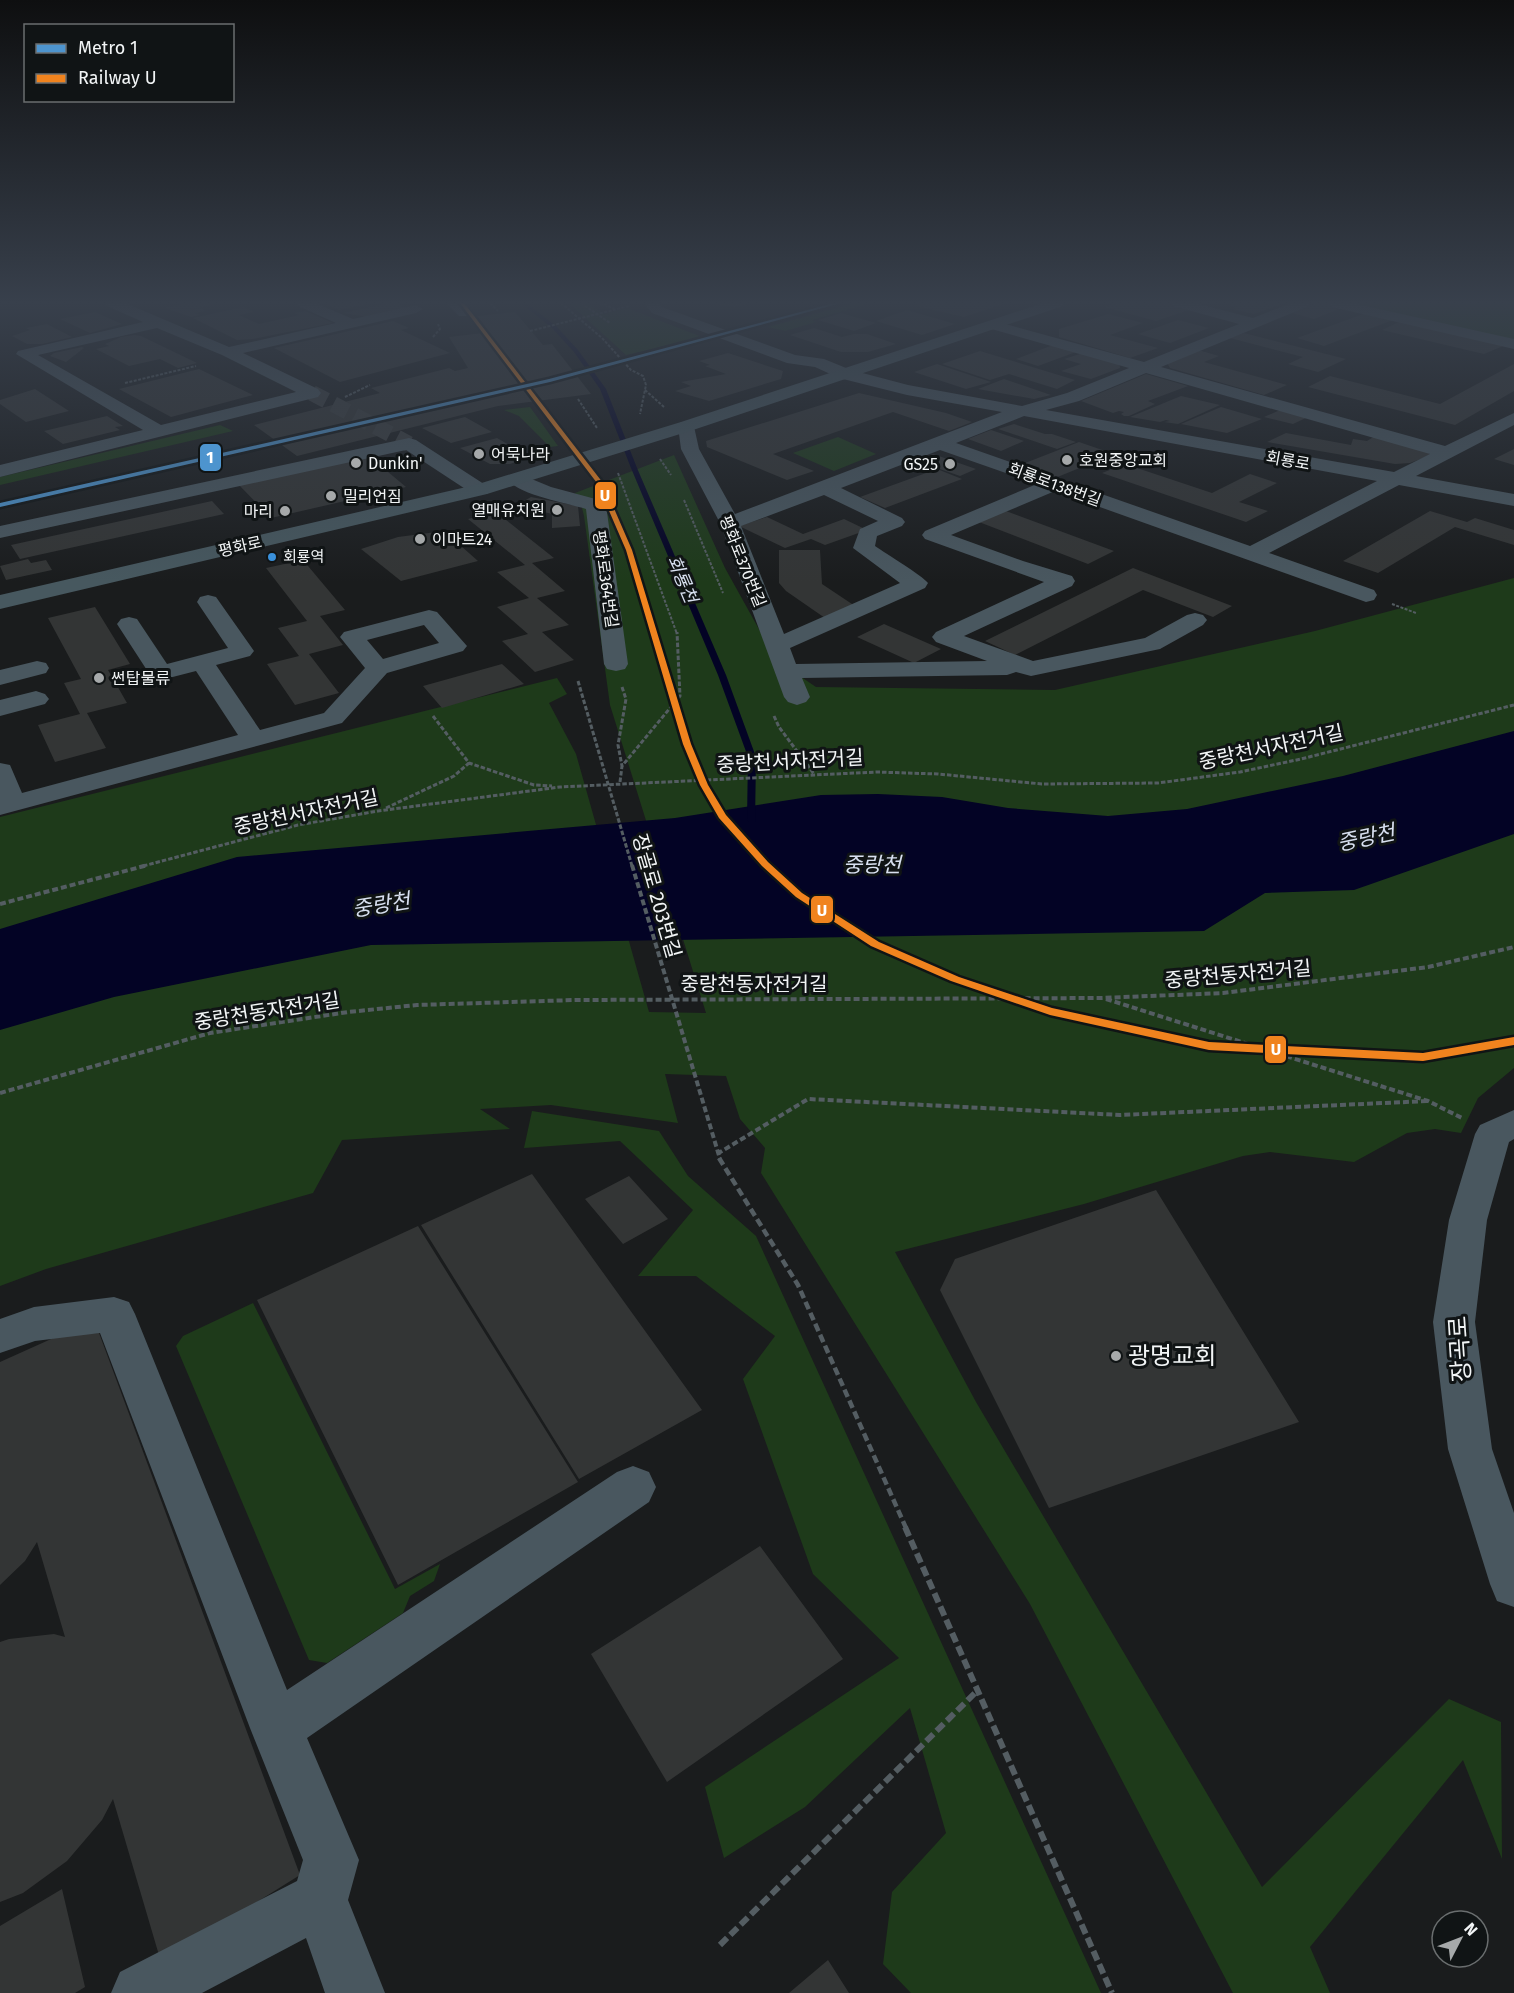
<svg xmlns="http://www.w3.org/2000/svg" width="1514" height="1993" font-family="'Fira Sans','Noto Sans KR',sans-serif">
<rect width="100%" height="100%" fill="#1a1c1d"/>
<path fill="#1e3a1a" d="M 569,303 L 588,303 L 604,314 L 627,308 L 632,310 L 702,337 L 626,355 Z
M 855,303 L 870,303 L 812,320 L 816,322 L 785,331 L 768,327 Z
M 1350,303 L 1514,303 L 1514,341 Z
M 530,407 L 558,446 L 550,447 L 519,416 L 504,410 Z
M 220,425 L 233,431 L 0,485 L 0,477 Z
M 838,437 L 876,454 L 834,471 L 793,453 Z
M 674,455 L 725,568 L 776,660 L 816,687 L 1055,690 L 1315,631 L 1514,578 L 1514,1068 L 1478,1098 L 1461,1133 L 1435,1129 L 1407,1133 L 1354,1162 L 1270,1152 L 1243,1156 L 1084,1204 L 895,1252 L 976,1402 L 1262,1887 L 1449,1699 L 1501,1722 L 1502,1859 L 1463,1760 L 1310,1947 L 1330,1993 L 1233,1993 L 1030,1604 L 761,1173 L 765,1148 L 740,1119 L 726,1076 L 665,1074 L 678,1123 L 551,1105 L 480,1109 L 510,1129 L 342,1140 L 313,1193 L 46,1269 L 0,1286 L 0,817 L 557,678 L 567,694 L 549,703 L 576,754 L 649,1012 L 706,1013 L 610,705 L 584,516 L 581,504 L 575,493 Z
M 532,1111 L 659,1131 L 688,1176 L 756,1236 L 1101,1993 L 911,1993 L 883,1964 L 892,1892 L 946,1833 L 910,1708 L 805,1807 L 724,1858 L 705,1787 L 899,1658 L 813,1574 L 743,1379 L 775,1336 L 696,1276 L 638,1276 L 693,1210 L 620,1141 L 524,1148 Z
M 253,1303 L 395,1589 L 440,1564 L 434,1581 L 410,1596 L 403,1613 L 327,1663 L 309,1660 L 176,1346 L 183,1336 Z"/>
<path fill="#030325" d="M 1514,731 L 1514,834 L 1354,890 L 1265,893 L 1204,931 L 371,945 L 114,997 L 0,1030 L 0,929 L 237,857 L 675,818 L 821,795 L 878,794 L 942,797 L 1008,808 L 1108,816 L 1187,809 L 1343,776 Z"/>
<g fill="none" stroke-linecap="round" stroke-linejoin="round">
<path fill="#030325" fill-rule="evenodd" d="M 521,303 L 526,303 L 556,326 L 578,350 L 606,389 L 637,468 L 726,675 L 756,757 L 755,822 L 749,822 L 747,820 L 748,757 L 718,675 L 631,468 L 600,389 L 574,352 L 552,328 Z"/>
</g>
<path fill="#333535" d="M 188,303 L 210,303 L 214,304 L 190,310 L 201,308 L 206,311 L 195,313 L 200,315 L 191,317 L 165,308 Z
M 324,303 L 368,303 L 368,304 L 339,310 Z
M 389,303 L 397,303 L 408,308 L 368,317 L 343,313 Z
M 705,303 L 747,303 L 747,304 L 735,307 Z
M 916,303 L 1006,303 L 964,317 L 916,306 L 920,305 Z
M 1116,303 L 1169,303 L 1192,309 L 1156,321 L 1104,307 Z
M 1234,303 L 1285,303 L 1254,314 L 1232,309 L 1237,307 L 1229,305 Z
M 1317,303 L 1344,307 L 1314,319 L 1288,312 Z
M 243,307 L 254,312 L 239,315 L 259,324 L 299,315 L 294,313 L 305,311 L 333,323 L 253,339 L 237,340 L 193,318 Z
M 907,310 L 955,324 L 922,335 L 876,321 Z
M 95,312 L 122,324 L 90,333 L 60,319 Z
M 515,312 L 543,345 L 552,344 L 591,394 L 498,406 L 297,456 L 254,425 L 380,393 L 371,388 L 449,368 L 455,371 L 468,368 L 449,337 L 483,333 L 468,317 Z
M 841,313 L 876,323 L 854,331 L 818,320 Z
M 1366,313 L 1393,320 L 1324,346 L 1297,338 Z
M 1108,314 L 1143,323 L 1110,335 L 1158,348 L 1130,358 L 1059,337 L 1059,329 Z
M 1178,320 L 1209,328 L 1170,343 L 1138,334 Z
M 393,321 L 409,328 L 401,330 L 450,353 L 340,382 L 274,348 Z
M 1401,321 L 1503,346 L 1484,354 L 1382,330 Z
M 47,324 L 72,337 L 42,344 L 27,344 L 12,336 L 30,330 L 26,328 Z
M 814,328 L 842,337 L 854,334 L 867,334 L 896,344 L 868,352 L 841,352 L 790,335 Z
M 1244,333 L 1346,359 L 1318,372 L 1288,364 L 1303,357 L 1230,338 Z
M 134,335 L 141,336 L 197,363 L 178,368 L 160,359 L 129,366 L 96,349 L 109,346 L 105,344 L 121,337 Z
M 1053,345 L 1076,352 L 1038,366 L 1016,359 Z
M 82,347 L 84,348 L 66,362 L 50,356 L 54,353 Z
M 1198,350 L 1219,356 L 1204,362 L 1287,385 L 1264,395 L 1170,368 L 1167,363 Z
M 980,351 L 1075,380 L 1057,389 L 1009,374 L 990,380 L 942,364 Z
M 728,353 L 783,371 L 781,379 L 709,401 L 675,391 L 691,386 L 681,382 L 726,374 L 705,366 L 710,365 L 699,361 Z
M 1083,353 L 1119,362 L 1120,368 L 1091,379 L 1061,371 L 1081,364 L 1064,359 Z
M 937,364 L 991,382 L 966,389 L 914,372 Z
M 1514,364 L 1514,391 L 1455,425 L 1308,387 L 1330,376 L 1440,404 Z
M 199,369 L 253,395 L 171,417 L 119,389 Z
M 1146,374 L 1188,386 L 1148,401 L 1155,404 L 1129,416 L 1124,416 L 1121,414 L 1124,412 L 1119,411 L 1113,413 L 1081,401 Z
M 1004,379 L 1051,395 L 1034,399 L 978,389 Z
M 35,389 L 69,411 L 26,422 L 0,404 L 0,400 Z
M 859,393 L 946,413 L 972,422 L 949,431 L 893,412 L 773,454 L 814,471 L 787,480 L 707,447 L 706,441 Z
M 1181,396 L 1220,405 L 1178,424 L 1164,422 L 1170,421 L 1166,420 L 1160,422 L 1130,417 Z
M 1221,407 L 1262,419 L 1227,433 L 1181,424 Z
M 1280,410 L 1310,416 L 1293,424 L 1264,417 Z
M 107,416 L 123,426 L 115,427 L 120,430 L 63,444 L 44,431 Z
M 465,417 L 492,432 L 451,443 L 422,428 Z
M 1014,424 L 1045,434 L 1052,434 L 1076,442 L 1057,449 L 998,429 Z
M 991,430 L 1024,441 L 1001,451 L 968,439 Z
M 1286,433 L 1351,445 L 1353,439 L 1367,441 L 1375,436 L 1424,449 L 1431,455 L 1410,463 L 1395,464 L 1267,442 Z
M 497,438 L 530,457 L 510,464 L 490,464 L 460,448 Z
M 1079,442 L 1114,454 L 1055,478 L 1020,465 Z
M 1514,449 L 1514,465 L 1494,459 Z
M 933,454 L 976,469 L 960,476 L 917,461 Z
M 369,456 L 406,487 L 271,518 L 238,484 Z
M 1125,464 L 1212,493 L 1250,474 L 1277,483 L 1239,502 L 1268,511 L 1246,522 L 1102,473 Z
M 937,469 L 962,479 L 885,508 L 860,497 Z
M 531,497 L 578,506 L 580,526 L 552,528 L 552,514 L 517,505 Z
M 212,501 L 224,514 L 20,559 L 11,545 Z
M 1006,511 L 1114,551 L 1088,564 L 979,522 Z
M 1430,511 L 1467,522 L 1475,518 L 1514,530 L 1514,545 L 1455,527 L 1378,573 L 1343,561 Z
M 496,512 L 554,558 L 532,563 L 565,591 L 537,598 L 569,625 L 542,632 L 574,660 L 535,672 L 502,641 L 528,634 L 497,607 L 529,598 L 497,572 L 525,565 L 468,519 Z
M 767,517 L 803,534 L 844,519 L 867,530 L 825,545 L 811,539 L 785,548 L 739,526 Z
M 444,531 L 478,561 L 401,581 L 361,549 L 398,537 Z
M 779,550 L 820,550 L 822,584 L 858,608 L 825,618 L 786,591 L 779,583 Z
M 28,559 L 31,563 L 46,560 L 52,570 L 6,580 L 0,566 Z
M 303,560 L 345,610 L 320,616 L 343,645 L 309,654 L 339,693 L 295,705 L 267,664 L 299,656 L 278,628 L 307,621 L 266,568 Z
M 1133,568 L 1232,606 L 1213,617 L 1143,590 L 1015,655 L 985,641 Z
M 95,607 L 130,664 L 108,670 L 127,703 L 87,713 L 106,748 L 55,762 L 38,725 L 80,714 L 64,683 L 81,679 L 48,618 Z
M 884,624 L 941,649 L 914,663 L 857,637 Z
M 502,664 L 524,684 L 442,708 L 423,686 Z
M 532,1174 L 702,1410 L 579,1479 L 421,1225 Z
M 629,1176 L 668,1219 L 623,1244 L 585,1199 Z
M 1156,1190 L 1299,1422 L 1049,1508 L 940,1290 L 955,1259 Z
M 418,1226 L 578,1482 L 398,1585 L 257,1300 Z
M 99,1333 L 300,1875 L 161,1962 L 113,1799 L 102,1820 L 67,1861 L 23,1893 L 0,1902 L 0,1642 L 9,1639 L 54,1634 L 65,1637 L 37,1542 L 25,1561 L 0,1585 L 0,1362 L 60,1335 Z
M 760,1546 L 843,1659 L 667,1782 L 591,1654 Z
M 62,1889 L 85,1987 L 75,1993 L 0,1993 L 0,1926 Z
M 828,1960 L 849,1993 L 789,1993 Z"/>
<g fill="none" stroke-linecap="round" stroke-linejoin="round">
<path stroke="#3a3d3e" stroke-width="16" stroke-dasharray="16 8" stroke-linecap="butt" d="M 312,393 L 409,444"/>
<path stroke="#545d62" stroke-width="2" stroke-dasharray="3 1.5" stroke-linecap="butt" d="M 490,303 L 498,311
M 561,303 L 602,338 L 631,370 L 643,376 L 646,385 L 640,414
M 581,303 L 610,323
M 600,303 L 615,309
M 530,331 L 629,306
M 433,337 L 440,329 L 438,324
M 125,383 L 196,366
M 645,390 L 664,407
M 345,397 L 370,385
M 578,399 L 597,428
M 660,459 L 671,475
M 618,473 L 677,634
M 684,500 L 723,593
M 1392,604 L 1416,613"/>
<path stroke="#545d62" stroke-width="3" stroke-dasharray="4.5 2" stroke-linecap="butt" d="M 578,681 L 632,866
M 622,687 L 626,699 L 618,745 L 622,766
M 433,716 L 469,763 L 534,785 L 552,786
M 774,716 L 779,727 L 814,774
M 620,782 L 622,766 L 680,696 L 677,632
M 386,808 L 454,776 L 469,763
M 143,866 L 298,825 L 378,811 L 560,787 L 877,772 L 938,774 L 1042,784 L 1158,783 L 1240,772 L 1301,759 L 1514,705"/>
<path stroke="#545d62" stroke-width="4" stroke-dasharray="6 3" stroke-linecap="butt" d="M 632,865 L 720,1159
M 0,904 L 148,865
M 1106,999 L 1428,1101 L 1462,1118
M 0,1093 L 210,1033 L 348,1012 L 417,1005 L 575,1000 L 1102,998 L 1223,993 L 1428,967 L 1514,947
M 717,1154 L 808,1099 L 1120,1115 L 1428,1101"/>
<path stroke="#545d62" stroke-width="4.5" stroke-dasharray="8 4" stroke-linecap="butt" d="M 719,1158 L 798,1285 L 906,1528"/>
<path stroke="#545d62" stroke-width="6" stroke-dasharray="10 4.5" stroke-linecap="butt" d="M 905,1527 L 1112,1993
M 720,1945 L 978,1690"/>
<path fill="#49575f" fill-rule="evenodd" d="M 105,303 L 125,303 L 229,347 L 336,323 L 298,306 L 296,303 L 315,303 L 353,319 L 416,305 L 423,309 L 416,313 L 243,353 L 318,389 L 321,393 L 318,397 L 0,477 L 0,465 L 143,430 L 16,354 L 18,351 L 143,322 L 107,306 ZM 157,328 L 222,355 L 296,392 L 161,425 L 38,355 Z
M 446,303 L 462,303 L 472,313 L 469,316 L 459,316 Z
M 644,303 L 659,303 L 662,307 L 795,355 L 824,359 L 851,370 L 908,385 L 1022,406 L 1067,393 L 1129,368 L 988,328 L 985,325 L 988,322 L 998,322 L 1144,362 L 1239,324 L 1173,306 L 1171,303 L 1195,303 L 1253,318 L 1291,303 L 1311,303 L 1309,306 L 1161,367 L 1445,446 L 1514,413 L 1514,425 L 1416,476 L 1514,494 L 1514,506 L 1399,485 L 1269,553 L 1374,590 L 1377,595 L 1374,600 L 1366,602 L 1055,491 L 951,535 L 1023,561 L 1072,576 L 1075,581 L 1072,586 L 964,636 L 1033,661 L 1145,638 L 1187,615 L 1195,613 L 1203,615 L 1207,620 L 1203,625 L 1160,649 L 1031,676 L 1016,672 L 1007,675 L 802,678 L 810,697 L 806,702 L 797,705 L 788,702 L 784,697 L 720,523 L 681,449 L 678,426 L 681,422 L 693,422 L 699,449 L 735,514 L 1002,412 L 907,395 L 839,378 L 815,367 L 787,363 L 652,313 ZM 1146,373 L 1430,454 L 1394,472 L 1046,410 L 1079,401 ZM 1024,416 L 1377,481 L 1250,546 L 956,443 ZM 940,450 L 1037,484 L 925,531 L 922,535 L 925,539 L 1044,582 L 936,632 L 932,637 L 936,642 L 987,661 L 796,664 L 790,648 L 925,588 L 928,583 C 923,576 885,553 875,546 L 877,536 L 902,526 L 905,522 L 902,518 L 841,488 ZM 824,495 L 878,521 L 860,529 L 853,548 L 900,583 L 784,634 L 741,526 Z
M 1325,303 L 1352,303 L 1514,339 L 1514,349 L 1332,307 Z
M 409,438 L 416,440 L 487,486 L 490,490 L 487,494 L 473,494 L 406,450 L 0,538 L 0,526 Z
M 517,473 L 551,487 L 603,501 L 606,505 L 628,664 L 625,669 L 616,671 L 607,669 L 604,664 L 586,509 C 567,503 518,495 507,479 L 510,475 Z
M 208,595 L 216,597 L 254,651 L 250,656 L 216,665 L 260,730 L 324,713 L 365,668 L 340,637 L 344,632 L 429,610 L 437,612 L 467,646 L 463,651 L 387,673 L 342,723 L 0,815 L 0,763 L 10,765 L 22,793 L 238,735 L 196,671 L 161,680 L 152,678 L 117,624 L 121,619 L 129,617 L 137,619 L 167,664 L 228,648 L 197,602 L 200,597 ZM 424,625 L 439,643 L 383,659 L 367,640 Z
M 37,661 L 46,663 L 49,668 L 46,673 L 0,685 L 0,670 Z
M 36,691 L 45,694 L 49,699 L 45,704 L 0,716 L 0,700 Z
M 1514,1110 L 1514,1139 L 1509,1142 L 1487,1220 L 1475,1322 L 1492,1449 L 1514,1513 L 1514,1607 L 1497,1601 L 1490,1584 L 1448,1449 L 1433,1322 L 1449,1220 L 1475,1134 L 1480,1125 Z
M 114,1297 L 129,1302 L 135,1314 L 287,1690 L 617,1472 L 633,1466 L 649,1472 L 656,1487 L 649,1502 L 307,1738 L 359,1860 L 348,1900 L 385,1993 L 325,1993 L 306,1938 L 202,1993 L 111,1993 L 120,1972 L 297,1881 L 303,1860 L 250,1728 L 100,1333 L 35,1341 L 0,1353 L 0,1319 L 34,1307 Z"/>
<path fill="#47585f" fill-rule="evenodd" d="M 1043,303 L 1065,303 L 1063,306 L 693,430 L 487,494 L 0,609 L 0,595 L 475,485 L 681,422 Z"/>
<g stroke="#101415" stroke-width="5">
<path id="rail-1" d="M 460,303 L 464,303 L 603,483 L 632,550 L 691,744 L 708,785 L 726,815 L 768,862 L 802,893 L 879,942 L 959,977 L 1052,1008 L 1209,1042 L 1423,1053 L 1514,1037 L 1514,1045 L 1423,1061 L 1209,1050 L 1050,1015 L 951,981 L 871,946 L 796,897 L 762,866 L 719,818 L 700,785 L 683,744 L 626,550 L 597,483 Z"/>
</g>
<use href="#rail-1" fill="#f0831e" fill-rule="evenodd"/>
<g stroke="#101415" stroke-width="5">
<path id="metro-1" d="M 834,303 L 841,303 L 550,382 L 0,507 L 0,503 L 549,379 Z"/>
</g>
<use href="#metro-1" fill="#4d94ce" fill-rule="evenodd"/>
</g>
<linearGradient id="sky" x2="0" y2="1"><stop stop-color="#0e0f10"/><stop offset="0.52" stop-color="#38404c"/><stop offset="1" stop-color="#38404c" stop-opacity="0"/></linearGradient>
<rect width="1514" height="582" fill="url(#sky)"/>
<g fill="#a6a9aa" stroke="#101415" stroke-width="2">
<circle cx="479" cy="454" r="6"/>
<circle cx="1067" cy="460" r="6"/>
<circle cx="356" cy="463" r="6"/>
<circle cx="950" cy="464" r="6"/>
<circle cx="331" cy="496" r="6"/>
<circle cx="557" cy="510" r="6"/>
<circle cx="285" cy="511" r="6"/>
<circle cx="420" cy="539" r="6"/>
<circle cx="99" cy="678" r="6"/>
<circle cx="1116" cy="1356" r="6"/>
</g>
<circle fill="#3a90db" stroke="#101415" stroke-width="2" cx="272" cy="557" r="5"/>
<g text-anchor="middle" stroke-width="6" stroke-linejoin="round" paint-order="stroke">
<g font-size="15" fill="#f2f5f6" stroke="#101415" text-anchor="start">
<text x="283" y="562">회룡역</text>
</g>
<g font-size="16" fill="#f2f5f6" stroke="#101415" text-anchor="start">
<text x="491" y="460">어묵나라</text>
<text x="1079" y="466">호원중앙교회</text>
<text x="368" y="469">Dunkin'</text>
<text x="938" y="470" text-anchor="end">GS25</text>
<text x="343" y="502">밀리언짐</text>
<text x="545" y="516" text-anchor="end">열매유치원</text>
<text x="273" y="517" text-anchor="end">마리</text>
<text x="432" y="545">이마트24</text>
<text x="111" y="684">썬탑물류</text>
</g>
<g font-size="16" fill="#f2f5f6" stroke="#101415">
<text transform="translate(1288 460) rotate(10)" y="6">회룡로</text>
<text transform="translate(1055 484) rotate(20)" y="6">회룡로138번길</text>
<text transform="translate(240 546) rotate(-13)" y="6">평화로</text>
<text transform="translate(743 561) rotate(68)" y="6">평화로370번길</text>
<text transform="translate(606 579) rotate(82)" y="6">평화로364번길</text>
</g>
<g font-size="18" font-style="italic" fill="#d8e0f0" stroke="#101415">
<text transform="translate(682 579) rotate(67)" y="6">회룡천</text>
</g>
<g font-size="20" fill="#f2f5f6" stroke="#101415">
<text transform="translate(1271 747) rotate(-12)" y="7">중랑천서자전거길</text>
<text transform="translate(790 761) rotate(-3)" y="7">중랑천서자전거길</text>
<text transform="translate(306 812) rotate(-12)" y="7">중랑천서자전거길</text>
<text transform="translate(657 896) rotate(74)" y="7">장골로 203번길</text>
<text transform="translate(1238 974) rotate(-5)" y="7">중랑천동자전거길</text>
<text x="754" y="991">중랑천동자전거길</text>
<text transform="translate(267 1011) rotate(-9)" y="7">중랑천동자전거길</text>
</g>
<g font-size="21" font-style="italic" fill="#d8e0f0" stroke="#101415">
<text transform="translate(1366 838) rotate(-12)" y="7">중랑천</text>
<text x="872" y="872">중랑천</text>
<text transform="translate(381 905) rotate(-9)" y="7">중랑천</text>
</g>
<g font-size="24" fill="#f2f5f6" stroke="#101415">
<text transform="translate(1460 1349) rotate(-94)" y="8">장곡로</text>
</g>
<g font-size="24" fill="#f2f5f6" stroke="#101415" text-anchor="start">
<text x="1128" y="1364">광명교회</text>
</g>
</g>
<g stroke="#101415" stroke-width="2">
<rect x="199" y="443" width="23" height="29" rx="6" fill="#4d94ce"/>
<rect x="594" y="481" width="23" height="29" rx="6" fill="#f0831e"/>
<rect x="810" y="895" width="24" height="29" rx="6" fill="#f0831e"/>
<rect x="1264" y="1035" width="23" height="29" rx="6" fill="#f0831e"/>
</g>
<g font-size="16" text-anchor="middle" font-weight="bold" fill="#fff">
<text x="210" y="463">1</text>
<text x="605" y="501">U</text>
<text x="822" y="916">U</text>
<text x="1276" y="1055">U</text>
</g>
<rect x="24" y="24" width="210" height="78" fill="#101415" stroke="#6a6e6f" stroke-width="1.5"/>
<rect x="36" y="44" width="30" height="9" fill="#4d94ce" stroke="#6a6e6f" stroke-width="1.5"/>
<text x="78" y="54" font-size="18" fill="#f2f5f6">Metro 1</text>
<rect x="36" y="74" width="30" height="9" fill="#f0831e" stroke="#6a6e6f" stroke-width="1.5"/>
<text x="78" y="84" font-size="18" fill="#f2f5f6">Railway U</text>
<g transform="translate(1460 1939) rotate(48)"><circle r="28" fill="#101415" stroke="#6a6e6f" stroke-width="1.5"/>
<path d="M0-4.5L10 22L0 15L-10 22Z" fill="#a6a9aa"/>
<text y="-9" font-size="16" font-weight="bold" text-anchor="middle" fill="#f2f5f6">N</text>
</g>
</svg>
